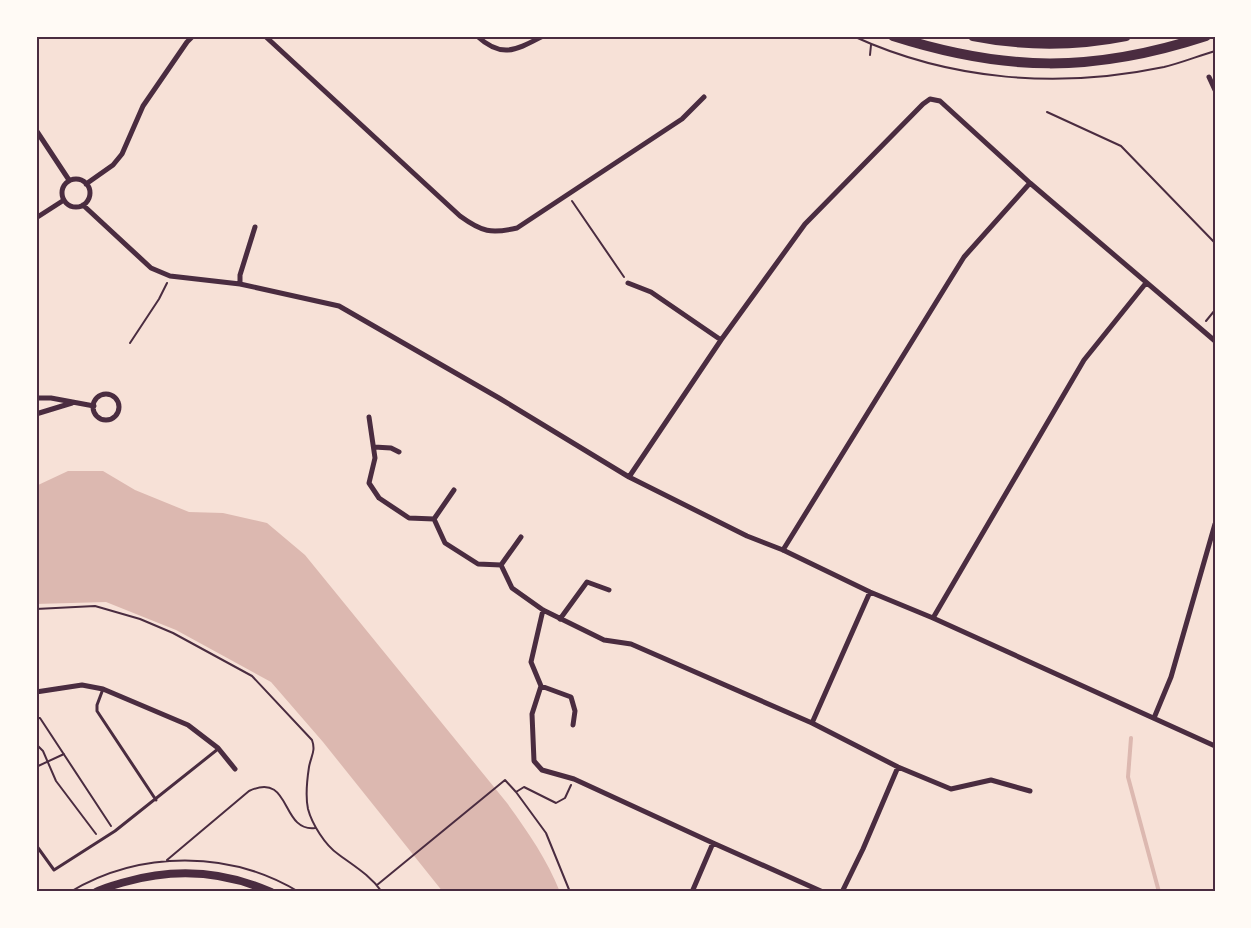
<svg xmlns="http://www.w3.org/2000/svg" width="1251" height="928" font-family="'Nunito Sans',sans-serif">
<rect width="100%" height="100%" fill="#f7e1d7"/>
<path fill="#dcb8b0" d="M 68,471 L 103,471 L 135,490 L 189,512 L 223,513 L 267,523 L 305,555 L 507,803 C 528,832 547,859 560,892 L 443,892 L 323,742 L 271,682 L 176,630 L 106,602 L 36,604 L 36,486 Z"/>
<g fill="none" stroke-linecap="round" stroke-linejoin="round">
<path stroke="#dcb8b0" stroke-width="4" d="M 1131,738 L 1128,777 L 1159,892"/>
<path stroke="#4a2c40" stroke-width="2" d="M 853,36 C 951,81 1059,89 1164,67 C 1181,63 1198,56 1215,51
M 870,55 L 871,45
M 1047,112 L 1121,146 L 1215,243
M 572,201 L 624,277
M 1206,321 L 1215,310
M 130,343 L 159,299 L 167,283
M 36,609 L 95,606 L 140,619 L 173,633 L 252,676 L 312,740 C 316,751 311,756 309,767 C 307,780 305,795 308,809 C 312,824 325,845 338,854 C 354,866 370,875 382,892
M 36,718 L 40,718 L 111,826
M 36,744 L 43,751 L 56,781 L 96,834
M 36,767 L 64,754
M 167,860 L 249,791 C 292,771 280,832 315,828
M 377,885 L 505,780 L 516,792
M 70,892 C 140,850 230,850 299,892
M 570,892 L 546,833 L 516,792 L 524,787 L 556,803 L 565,798 L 571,785"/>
<path stroke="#4a2c40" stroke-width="3" d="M 103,689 L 97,705 L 97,711 L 156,800
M 36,845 L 54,870 L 115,831 L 218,749"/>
<path stroke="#4a2c40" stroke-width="5" d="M 265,36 L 460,216 C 482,232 491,234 517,228 L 682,119 L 704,97
M 477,36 C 502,59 516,50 543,36
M 1209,77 L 1215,90
M 36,130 L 69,180
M62 193a14 14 0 1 1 28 0a14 14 0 1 1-28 0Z
M 86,184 L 113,165 L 122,154 L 143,106 L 187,42 L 193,36
M 83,205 L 151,268 L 170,276 L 240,284 L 339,306 L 499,398 L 629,477 L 747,536 L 783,550 L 870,592 L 933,618 L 1215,746
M 36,218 L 64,200
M 628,283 L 651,292 L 721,340
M 240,284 L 240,275 L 255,227
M93 407a13 13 0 1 1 26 0a13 13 0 1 1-26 0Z
M 36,398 L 51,398 L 94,406
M 36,414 L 72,403
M 369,417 L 375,458 L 369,483 L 379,498 L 409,518 L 434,519 L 445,543 L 478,564 L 501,565 L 512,588 L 543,610 L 604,640 L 631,644 L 812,723 L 898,767 L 951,789 L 991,780 L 1030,791
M 374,447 L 391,448 L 399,452
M 629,477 L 721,340 L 805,224 L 923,104 L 930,99 L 940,101 L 1030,183 L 1215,341
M 434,519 L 454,490
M 783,550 L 964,257 L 1030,183
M 501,565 L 521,537
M 543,610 L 531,662 L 541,686 L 532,714 L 534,761 L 542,770 L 574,779 L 713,843 L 823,892
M 933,618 L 1084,360 L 1146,283
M 560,619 L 587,582 L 609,590
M 541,686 L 571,697 L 575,711 L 573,725
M 36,692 L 82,685 L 103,689 L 188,725 L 218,748 L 235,769
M 1154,718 L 1171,677 L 1215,524
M 812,723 L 870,592
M 692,892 L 713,843
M 842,892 L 863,849 L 898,767"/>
<path stroke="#4a2c40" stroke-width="8" d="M 96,892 C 105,887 115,885 125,882 C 174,868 224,871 271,892"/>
<path stroke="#4a2c40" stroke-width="10" d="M 893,36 C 1006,72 1093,73 1206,36
M 973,36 C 1023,46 1076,46 1126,36"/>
</g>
<rect width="1251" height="928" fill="none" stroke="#fffaf5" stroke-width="75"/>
<rect x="38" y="38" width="1176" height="852" fill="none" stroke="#4a2c40" stroke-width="2"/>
</svg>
